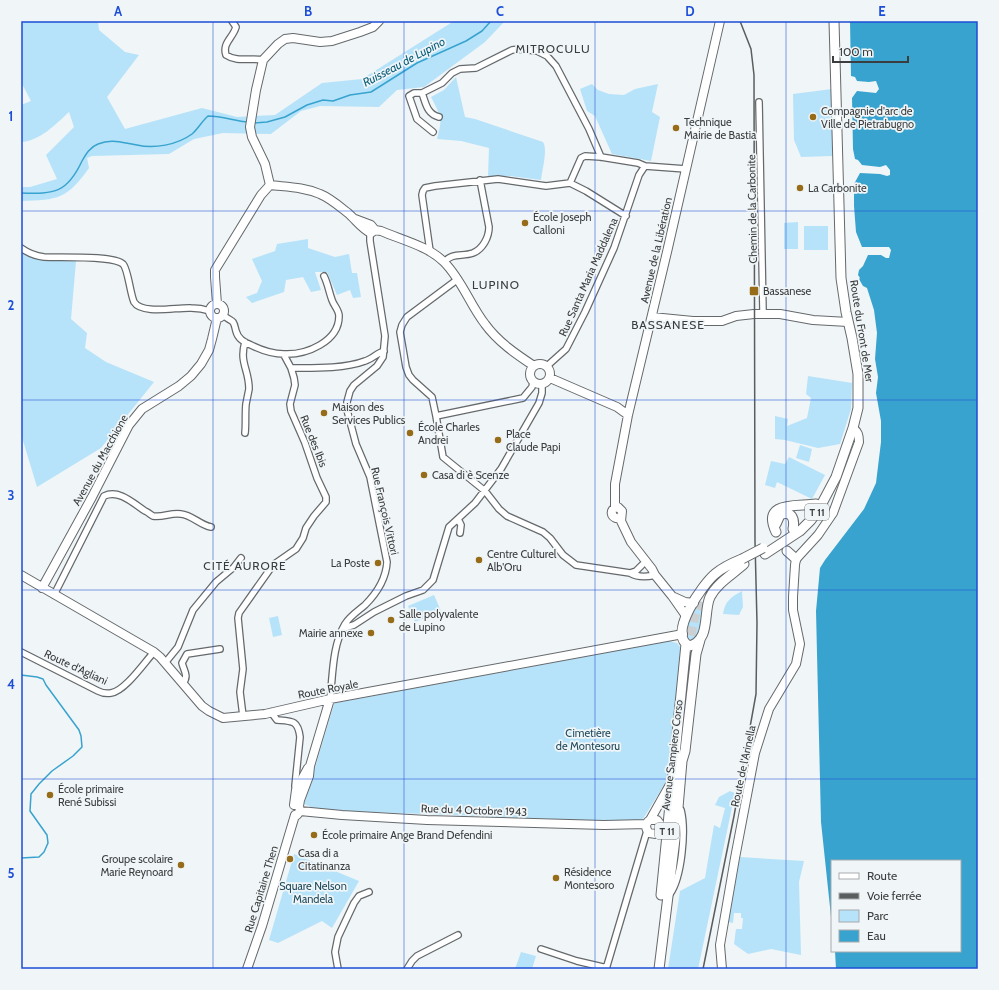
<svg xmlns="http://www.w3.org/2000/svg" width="999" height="990" font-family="Cabin,sans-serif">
<rect width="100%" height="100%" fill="#f0f5f7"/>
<path fill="#b6e3f9" d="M 21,21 L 98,21 L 99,30 L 125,52 L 139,55 L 107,97 L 125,129 L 202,108 L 237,117 L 275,115 L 322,83 L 362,79 L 454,21 L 505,21 L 485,42 L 424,87 L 397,90 L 379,107 L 320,106 L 301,111 L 271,134 L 223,133 L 194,139 L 169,154 L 92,156 L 87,158 L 89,168 C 67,199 58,200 21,201 L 21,187 L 30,187 L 57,179 L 46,155 L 74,127 L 69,112 C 56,124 40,141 21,142 L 21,105 L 31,101 L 21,82 Z
M 456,77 L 465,117 L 475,119 L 543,142 C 548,149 542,171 541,180 L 510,176 L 488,176 L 489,148 L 461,141 L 437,139 C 443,117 441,117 431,97 L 444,90 Z
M 592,84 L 598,90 L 609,94 L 624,95 L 635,89 L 658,84 L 652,112 L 660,117 L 651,161 L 612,154 L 595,116 L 587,111 L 580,89 Z
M 832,89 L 832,156 L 801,157 L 794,140 L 793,94 Z
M 798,222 L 798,249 L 784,249 L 784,223 Z
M 804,226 L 828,226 L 828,250 L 804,250 Z
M 308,239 L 308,248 L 335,257 L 349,254 L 352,273 L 357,273 L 361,297 L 353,298 L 350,290 L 337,295 L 327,272 L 315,272 L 321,290 L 311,292 L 303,277 L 286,280 L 284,292 L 252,303 L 246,297 L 257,293 L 262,281 L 252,259 L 275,251 L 277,244 Z
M 21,252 L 32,258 L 76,261 L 71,319 L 87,333 L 85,348 L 106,362 L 154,382 L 101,448 L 37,487 L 21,434 Z
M 808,376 L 852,383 L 851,409 L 840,444 L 818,448 L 785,440 L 775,439 L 775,416 L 788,419 L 787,426 L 807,418 L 811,398 L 806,394 Z
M 800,445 L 812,449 L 809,462 L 796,458 Z
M 789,457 L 825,475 L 812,499 L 777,482 L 775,488 L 765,485 L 771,461 L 785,464 Z
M 742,591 L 743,607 L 739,615 L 723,614 C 725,601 731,597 742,591 Z
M 434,595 L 441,611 L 415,622 L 408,606 Z
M 697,605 L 701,605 L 705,610 L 697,640 L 695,641 L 688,641 C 684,630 689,614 697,605 Z
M 278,616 L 282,635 L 273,637 L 269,618 Z
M 669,641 L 677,643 L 681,648 L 680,686 L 667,780 L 643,819 L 640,821 L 631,822 L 318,810 L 304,804 L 334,704 L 335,703 Z
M 730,791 L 735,793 L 698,969 L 668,969 L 680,891 L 705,878 L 714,825 L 720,828 L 725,808 L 715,805 L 719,797 Z
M 294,854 L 359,881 L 332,928 L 322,921 L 278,943 L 269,940 Z
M 740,857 L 804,861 L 799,882 L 801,955 L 771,949 L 748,954 L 734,944 L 736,929 L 742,929 L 743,918 L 741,918 L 741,913 L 734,913 L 733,923 L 728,922 Z
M 521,952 L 536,956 L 532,969 L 515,969 Z"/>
<path fill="#38a3ce" d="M 850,21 L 978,21 L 978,969 L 836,969 L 835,951 L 960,951 L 960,861 L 832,861 L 832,926 L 821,822 L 816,611 L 820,568 L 825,560 L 864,509 L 876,483 L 881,442 L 881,421 L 876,393 L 878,377 L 875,359 L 877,333 L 874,310 L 867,288 L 863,286 L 859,279 L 860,278 L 858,275 L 859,270 L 863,266 L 868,255 L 881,255 L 886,258 L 889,258 L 891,250 L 889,247 L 862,247 L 856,232 L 854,206 L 854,184 L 860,173 L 880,174 L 887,176 L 890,175 L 890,170 L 886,165 L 880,167 L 862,165 L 858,160 L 855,159 L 853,149 L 852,98 L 857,91 L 876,93 L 879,89 L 876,81 L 869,82 L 857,81 L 855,77 L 851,76 Z"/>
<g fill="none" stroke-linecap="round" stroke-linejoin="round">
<path stroke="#38a3ce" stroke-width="1.5" d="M 254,123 L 267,122 L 285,117 L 307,105 L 323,100 L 333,101 L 350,95 L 371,92 L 417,63 L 466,41 L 482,31 L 491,21
M 21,193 C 55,194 67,193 82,161 C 86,154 90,147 98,144 C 112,138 123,143 137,145 C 154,149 177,145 192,134 C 198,129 202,121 208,116 C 222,116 235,121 248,122
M 21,675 L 37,677 L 43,679 L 46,685 L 79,730 L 81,736 L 82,747 L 73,756 L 52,771 L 39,784 L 31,794 L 30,811 L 47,835 L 48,843 L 44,852 L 39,857 L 21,858"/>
<path stroke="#ccd0d2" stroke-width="9" stroke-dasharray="9 4.5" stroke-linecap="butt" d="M 690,649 C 691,628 694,616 702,598"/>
<g stroke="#65696c" stroke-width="8">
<path id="street" d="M 232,21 L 236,27 C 233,38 222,43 226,55 C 238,63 250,57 263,60
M 422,93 L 442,83 L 452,73 L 460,69 L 476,68 L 512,50 L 520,49 L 537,51 L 547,56 L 556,66 L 589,129 L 601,157
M 759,102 L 763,311 L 761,314
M 433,132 L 417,119 L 409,96 L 414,93 L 422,93 C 426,104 427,114 439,117
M 570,183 L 581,158 L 585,156 L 601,157 L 638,163 L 645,166 L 686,169
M 21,248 C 28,253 35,256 44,257 C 58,258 113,255 123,264 C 128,269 130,293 134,302 C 142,315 177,307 191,308 C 198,308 204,309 210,311
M 430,251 L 422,195 L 423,191 L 425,188 L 435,186 L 498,179 L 546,186 L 570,183 L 586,191 L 626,216
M 444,262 C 453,252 462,257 473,253 C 483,249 489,237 489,227 L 480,180
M 458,279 L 407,317 L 402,325 L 400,332 L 406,367 L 409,375 L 413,380 L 432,397 L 436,416 L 523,398 L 532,387 L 533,382
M 223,315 C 226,318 231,320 233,322 C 235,325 235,328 236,331 C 238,339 244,342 251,345 C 261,350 273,354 284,354 C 306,355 339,342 339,316 C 339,310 334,306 332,300 C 329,292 328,284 324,276
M 284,355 L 291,368 C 313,368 344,369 365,361 C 372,359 377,353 384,351
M 547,366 L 566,349 L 585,312 L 614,248 L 639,175 L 645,166
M 436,416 L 443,457 L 485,491 L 499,509 L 507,516 L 543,532 L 550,538 L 563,555 L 576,565 L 630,573 C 637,577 647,577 655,575
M 245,433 C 246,424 245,414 246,404 C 247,399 248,394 249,389 C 249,369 239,363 245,342
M 458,519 L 461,525 L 460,533
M 630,573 L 636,571 L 642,565
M 54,595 L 104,496 C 119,489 133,503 145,511 C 148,512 151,515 153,516 C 162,518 172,512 181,514 C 192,515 200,525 211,527
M 344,628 L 354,625 L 374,612 L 406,596 L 423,590 L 433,580 L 449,527 L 475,503 L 501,469 L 539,403 L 542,393 L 542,385
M 21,652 L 98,691 C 102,693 106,694 111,693 C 125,691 144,663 154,652
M 165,663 L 178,647 L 193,610 L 216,582 L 234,567 L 241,558
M 183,683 C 189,676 184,671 182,663 L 187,654 L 220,649
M 330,699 C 333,675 332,646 345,624 C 350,616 358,611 365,605 C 376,594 386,579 387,562 L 370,477 L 356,444 L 347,410 L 347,402 L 350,391 L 354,385 L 377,366 L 383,357 L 385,336 L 370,241 L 370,236 L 371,233
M 271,712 L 277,720 C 292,721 298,720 300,737 L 295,786 L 296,790
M 243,716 L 240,692 L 243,669 L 238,618 L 239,613 L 273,565 L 296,549 L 303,538 L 306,528 L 314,516 L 326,502 L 326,497 L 317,478 L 305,443 L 291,411 L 290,404 L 295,385 L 294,378 L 291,368
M 670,894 C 682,877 686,830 681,810
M 541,949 L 577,961 L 607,968
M 338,969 L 335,952 L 338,937 L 354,903 L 359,896 L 369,892
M 407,969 L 412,961 L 417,956 L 458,935
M 606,969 L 647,831"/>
</g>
<g stroke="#65696c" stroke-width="10">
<path id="secondary" d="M 270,185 C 287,187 304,187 320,194 C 330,198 339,206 348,213 C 356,220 362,229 371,233 L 375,230 L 381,231 C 402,240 428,246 444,262 C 462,280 470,305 485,324 C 498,342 516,354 534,366
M 270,185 L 265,164 L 252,137 L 250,127 L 256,90 L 263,60 L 278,44 L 285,39 L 293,38 L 320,42 L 332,41 L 360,32 L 373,27 L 379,21
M 355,219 L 371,225 L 375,230
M210 311a7 7 0 1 1 14 0a7 7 0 1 1-14 0Z
M 217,304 L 215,277 L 215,270 L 261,195 L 270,185
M 652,317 L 693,321 L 722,321 L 736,316 L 754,314 L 780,314 L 813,320 L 848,322
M530 374a10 10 0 1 1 20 0a10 10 0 1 1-20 0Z
M 550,378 L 617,407 L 628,415
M 615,508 L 615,484 L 628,415 L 667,252 L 720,21
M 615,508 L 618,507 L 622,511 L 621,521 L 631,542 L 652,569 L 655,575 L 672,596 L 686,616
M 615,508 C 610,511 611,516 616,518
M 21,575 L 154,652 L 160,657 L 202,706 L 209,711 L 223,718 L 265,714 L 330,699 L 683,634
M 42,588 L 92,497 L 129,425 L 142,409 L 179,386 L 191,376 L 201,364 L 209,350 L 212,339 L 217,318
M 674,597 L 685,602 L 694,603
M 294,805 L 296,790 L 308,768
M 300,811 L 342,815 L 427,820 L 604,825 L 646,824
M 297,815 L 300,811 L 299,806 L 300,800 L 309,776 L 310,766 L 330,699
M 650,820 L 657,820 L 660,824 L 660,831 L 656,834 L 649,833 C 645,828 645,823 650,820 L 672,781
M 247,969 L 262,926 L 295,815
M 722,969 L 720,945 L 735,858 L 755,753 L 769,709 L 796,664 L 800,644 L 793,610 L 793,597 L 795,565 L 796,559 L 818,535 L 833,513 L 859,442 C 859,435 858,432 853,428"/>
</g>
<g stroke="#65696c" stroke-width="11">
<path id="primary" d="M 776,524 L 780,515 C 792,510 795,519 793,529
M 776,532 C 761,500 798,507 816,504
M 787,551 L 796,559
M 765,554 L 800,531 L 811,520 L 819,509 L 836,477 L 853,428 L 858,408 L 858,374 L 852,338 L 846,312 L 841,278 L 834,21
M 742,559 C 732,563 723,567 715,574 C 703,584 667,634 689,646 C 711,641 703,612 710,597 C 717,583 733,574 744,564
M 661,895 C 670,811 677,728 686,644
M 659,969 L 676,831 L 682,761 L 685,751 L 696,654 L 700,640"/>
</g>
<use href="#street" stroke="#fff" stroke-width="5.5"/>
<use href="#secondary" stroke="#fff" stroke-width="8"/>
<use href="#primary" stroke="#fff" stroke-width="9"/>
<path stroke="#5a5d5e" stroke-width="1.5" d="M 703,969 L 734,816 L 756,694 L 757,623 L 755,541 L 754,75 L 751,49 L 740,21"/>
<g stroke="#65696c" stroke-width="11" stroke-linecap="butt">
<path id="primary-bridge" d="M 742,559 L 763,548"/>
</g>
<use href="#primary-bridge" stroke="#fff" stroke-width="9"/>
</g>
<path fill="none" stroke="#1d4ed8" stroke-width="1" stroke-opacity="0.55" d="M 213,21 L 213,969M 404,21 L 404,969M 595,21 L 595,969M 786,21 L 786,969M 21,211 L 978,211M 21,400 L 978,400M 21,590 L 978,590M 21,779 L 978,779"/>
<g fill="#966c18" stroke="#f0f5f7" stroke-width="1.5">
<circle cx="813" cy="117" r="4"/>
<circle cx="676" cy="128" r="4"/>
<circle cx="800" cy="188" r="4"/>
<circle cx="525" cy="223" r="4"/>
<rect x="749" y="286" width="10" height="10" rx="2"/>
<circle cx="324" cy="413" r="4"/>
<circle cx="410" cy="433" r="4"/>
<circle cx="498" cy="440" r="4"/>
<circle cx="424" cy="475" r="4"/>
<circle cx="479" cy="560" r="4"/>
<circle cx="378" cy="563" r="4"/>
<circle cx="391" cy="620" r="4"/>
<circle cx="371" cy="633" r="4"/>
<circle cx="50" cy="795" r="4"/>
<circle cx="314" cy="835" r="4"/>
<circle cx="290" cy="859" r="4"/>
<circle cx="181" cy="865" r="4"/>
<circle cx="556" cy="878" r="4"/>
</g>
<g text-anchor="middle" stroke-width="3.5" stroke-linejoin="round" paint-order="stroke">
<g fill="#f0f5f7" stroke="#717476" stroke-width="1">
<rect x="805" y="504" width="24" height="16" rx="3"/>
<rect x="655" y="823" width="24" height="16" rx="3"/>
</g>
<g font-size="10" font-weight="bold" fill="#3b3d3e">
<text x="817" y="516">T 11</text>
<text x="667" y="835">T 11</text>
</g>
<g font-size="11" fill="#3b3d3e" stroke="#f0f5f7" text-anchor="start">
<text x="821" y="115">Compagnie d'arc de<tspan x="821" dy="13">Ville de Pietrabugno</tspan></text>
<text x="684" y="126">Technique<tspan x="684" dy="13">Mairie de Bastia</tspan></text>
<text x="808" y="192">La Carbonite</text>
<text x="533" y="221">École Joseph<tspan x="533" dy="13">Calloni</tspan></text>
<text x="763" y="295">Bassanese</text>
<text x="332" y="411">Maison des<tspan x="332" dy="13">Services Publics</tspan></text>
<text x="418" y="431">École Charles<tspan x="418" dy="13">Andrei</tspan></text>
<text x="506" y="438">Place<tspan x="506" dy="13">Claude Papi</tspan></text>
<text x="432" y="479">Casa di è Scenze</text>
<text x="487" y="558">Centre Culturel<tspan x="487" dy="13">Alb'Oru</tspan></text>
<text x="370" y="567" text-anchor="end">La Poste</text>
<text x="399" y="618">Salle polyvalente<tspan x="399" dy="13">de Lupino</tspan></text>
<text x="363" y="637" text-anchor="end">Mairie annexe</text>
<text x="58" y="793">École primaire<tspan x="58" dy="13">René Subissi</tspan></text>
<text x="322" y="839">École primaire Ange Brand Defendini</text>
<text x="298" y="857">Casa di a<tspan x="298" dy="13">Citatinanza</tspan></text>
<text x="173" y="863" text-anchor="end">Groupe scolaire<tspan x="173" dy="13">Marie Reynoard</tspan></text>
<text x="564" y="876">Résidence<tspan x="564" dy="13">Montesoro</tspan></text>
</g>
<g font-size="11" fill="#3b3d3e" stroke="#f0f5f7">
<text transform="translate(752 209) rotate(-91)" y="4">Chemin de la Carbonite</text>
<text transform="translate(656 250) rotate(-77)" y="4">Avenue de la Libération</text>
<text transform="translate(588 277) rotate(-66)" y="4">Rue Santa Maria Maddalena</text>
<text transform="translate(862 331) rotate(81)" y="4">Route du Front de Mer</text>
<text transform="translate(314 441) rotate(68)" y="4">Rue des Ibis</text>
<text transform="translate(100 460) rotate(-61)" y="4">Avenue du Macchione</text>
<text transform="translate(385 511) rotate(77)" y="4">Rue François Vittori</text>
<text transform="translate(76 667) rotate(25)" y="4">Route d'Agliani</text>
<text transform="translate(328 689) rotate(-11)" y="4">Route Royale</text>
<text transform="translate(672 755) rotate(-83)" y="4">Avenue Sampiero Corso</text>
<text transform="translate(743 766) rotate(-78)" y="4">Route de l'Arinella</text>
<text transform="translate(474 810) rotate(2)" y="4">Rue du 4 Octobre 1943</text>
<text transform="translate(261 889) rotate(-73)" y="4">Rue Capitaine Then</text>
</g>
<g font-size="11" fill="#1d495c" stroke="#f0f5f7">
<text x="588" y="737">Cimetière<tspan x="588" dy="13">de Montesoru</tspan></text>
<text x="313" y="890">Square Nelson<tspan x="313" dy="13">Mandela</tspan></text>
</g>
<g font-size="12" letter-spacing="1" fill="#383c3e" stroke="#f0f5f7">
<text x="553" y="53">MITROCULU</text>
<text x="496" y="289">LUPINO</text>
<text x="668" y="329">BASSANESE</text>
<text x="245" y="570">CITÉ AURORE</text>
</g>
<g font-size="12" font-style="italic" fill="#0d607e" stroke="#f0f5f7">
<text transform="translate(404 62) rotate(-28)" y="4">Ruisseau de Lupino</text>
</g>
</g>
<rect width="999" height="990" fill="none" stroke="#f0f5f7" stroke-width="44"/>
<rect x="831" y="860" width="130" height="92" fill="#f0f5f7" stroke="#a8abad"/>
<rect x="839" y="873" width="20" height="6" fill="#ffffff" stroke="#a8abad"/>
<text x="867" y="880" font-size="12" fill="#3b3d3e">Route</text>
<rect x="839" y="893" width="20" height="6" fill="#5a5d5e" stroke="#a8abad"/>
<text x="867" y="900" font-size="12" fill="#3b3d3e">Voie ferrée</text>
<rect x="839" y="910" width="20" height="12" fill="#b6e3f9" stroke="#a8abad"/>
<text x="867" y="920" font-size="12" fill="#3b3d3e">Parc</text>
<rect x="839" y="930" width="20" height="12" fill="#38a3ce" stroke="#a8abad"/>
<text x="867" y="940" font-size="12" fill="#3b3d3e">Eau</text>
<path d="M833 56v6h75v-6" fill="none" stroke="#3b3d3e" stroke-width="2"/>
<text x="839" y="56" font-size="12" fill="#3b3d3e" stroke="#f0f5f7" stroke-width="3" paint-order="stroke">100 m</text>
<rect x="22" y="22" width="955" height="946" fill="none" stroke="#1d4ed8" stroke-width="1.5"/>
<g font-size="13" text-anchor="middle" font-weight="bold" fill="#1d4ed8">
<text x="118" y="16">A</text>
<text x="308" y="16">B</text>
<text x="500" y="16">C</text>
<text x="690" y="16">D</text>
<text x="882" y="16">E</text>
<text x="11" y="121">1</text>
<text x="11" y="310">2</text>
<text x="11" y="500">3</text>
<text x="11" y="689">4</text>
<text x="11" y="878">5</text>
</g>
</svg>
